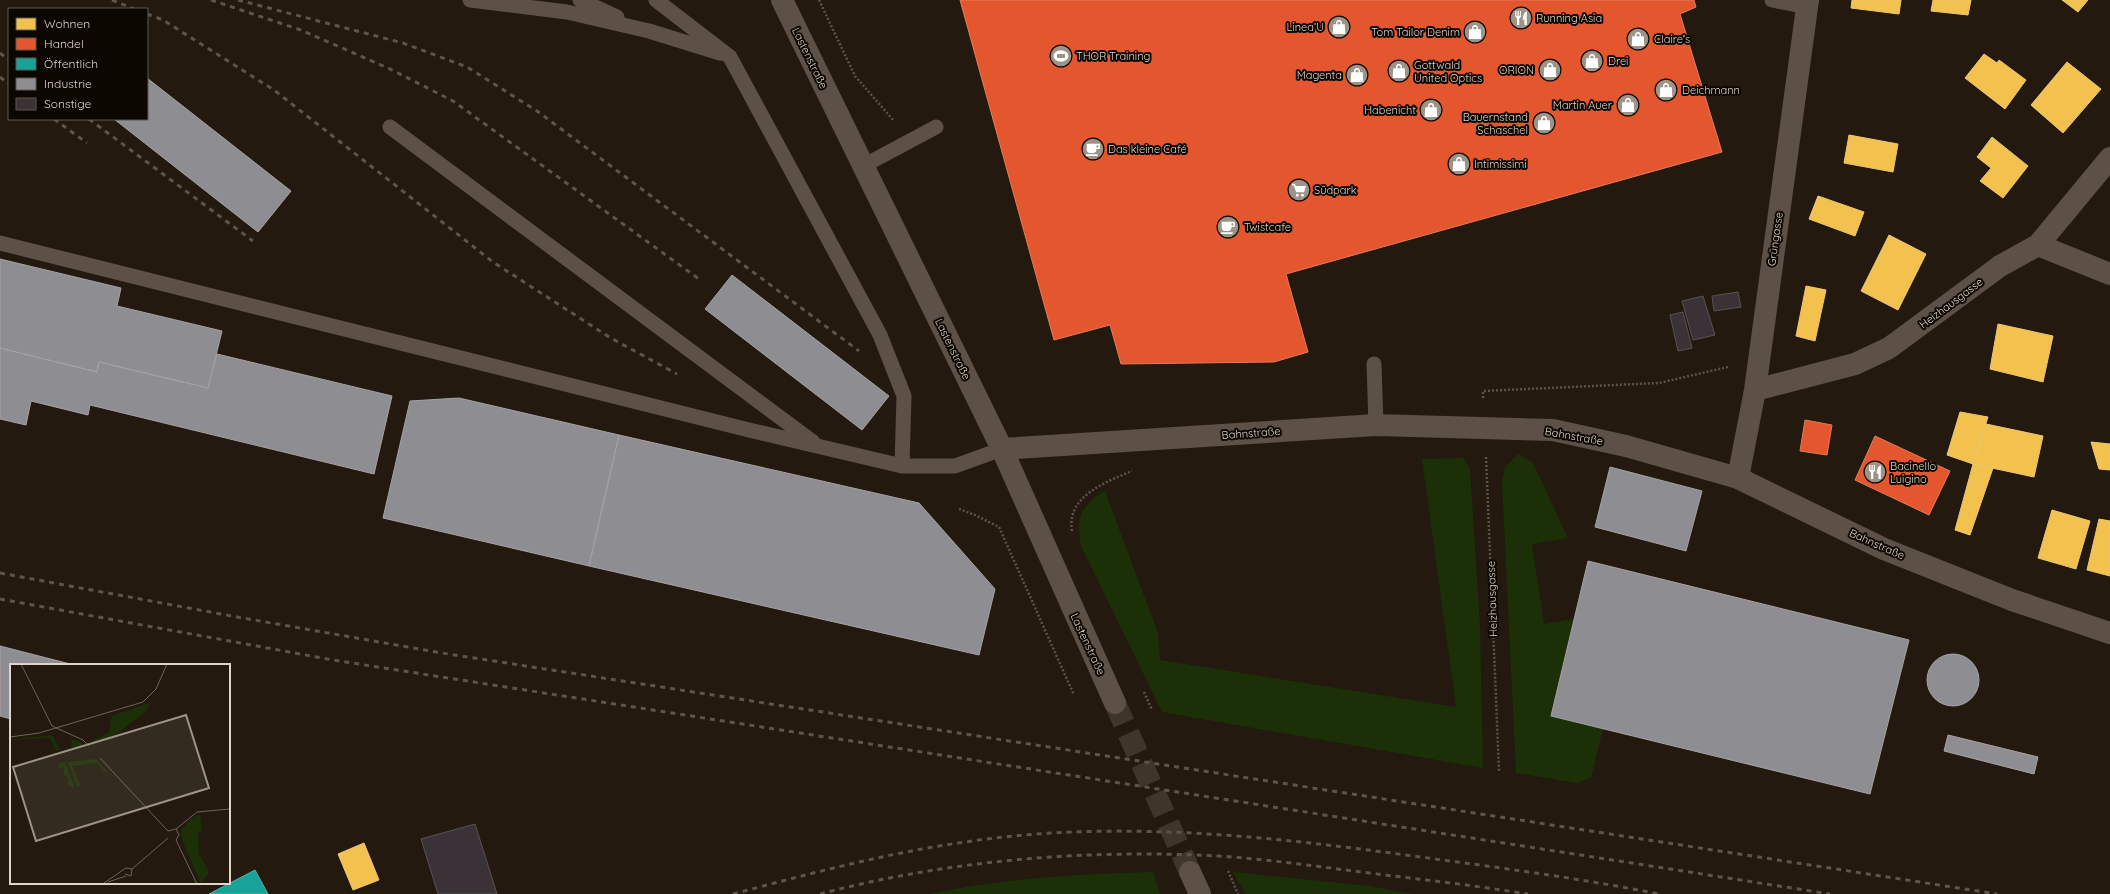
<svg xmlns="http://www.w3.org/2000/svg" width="2110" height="894" font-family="Quicksand,sans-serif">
<rect width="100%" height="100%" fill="#23190e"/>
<path fill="#1b3007" d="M 1518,454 L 1533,463 L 1568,538 L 1532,544 L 1544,624 L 1574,619 L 1551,716 L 1603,729 L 1591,778 L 1577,783 L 1516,773 L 1502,482 L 1505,467 Z
M 1463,458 L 1470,468 L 1474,532 L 1480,624 L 1483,768 L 1162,712 L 1081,546 C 1076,518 1080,506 1105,491 L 1158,633 L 1160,660 L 1456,707 L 1422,459 Z
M 1153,872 L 1160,894 L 929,894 C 1002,878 1078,874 1153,872 Z
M 1233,872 L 1369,886 L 1412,894 L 1245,894 Z"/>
<path fill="#f2c14e" stroke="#ecc773" d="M 1852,0 L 1901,0 L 1899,14 L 1851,8 Z
M 1933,0 L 1971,0 L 1968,15 L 1931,11 Z
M 2062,0 L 2088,0 L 2078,12 Z
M 1984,54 L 1997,63 L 1999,60 L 2026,80 L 2005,109 L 1965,78 Z
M 2067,62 L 2101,89 L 2063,133 L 2031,105 Z
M 1849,135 L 1898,144 L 1893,172 L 1844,163 Z
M 1992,137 L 2028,166 L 2003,198 L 1980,181 L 1991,168 L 1977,157 Z
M 1818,196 L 1864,212 L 1855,236 L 1809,219 Z
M 1889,235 L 1926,254 L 1898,310 L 1861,291 Z
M 1806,286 L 1826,290 L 1815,341 L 1796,336 Z
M 1998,324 L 2053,336 L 2043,382 L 1990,369 Z
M 1960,412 L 1988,417 L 1973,464 L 1947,455 Z
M 1986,424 L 2043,436 L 2034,477 L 1973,464 Z
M 2091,442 L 2110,444 L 2110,470 L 2099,469 Z
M 1973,464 L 1993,468 L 1970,535 L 1955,530 Z
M 2052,510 L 2090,521 L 2076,569 L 2038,558 Z
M 2099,519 L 2110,521 L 2110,576 L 2087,570 Z
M 364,843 L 379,880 L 353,890 L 338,854 Z"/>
<path fill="#e4572e" stroke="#e27c5c" d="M 960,0 L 1694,0 L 1696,7 L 1680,14 L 1722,152 L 1286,274 L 1308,352 L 1274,362 L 1121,364 L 1110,325 L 1054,340 Z
M 1805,420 L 1832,425 L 1827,455 L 1800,451 Z
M 1875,436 L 1950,471 L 1929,515 L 1855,480 Z"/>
<path fill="#17a398" stroke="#53b2a6" d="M 255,870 L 268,894 L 209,894 Z"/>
<path fill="#8d8d92" stroke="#a6a2a2" d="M 147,78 L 291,191 L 258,232 L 114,119 L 147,119 Z
M 0,259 L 121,288 L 117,306 L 222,331 L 208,388 L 99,362 L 97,372 L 0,348 Z
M 732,275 L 889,396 L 862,430 L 705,309 Z
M 0,348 L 97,372 L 99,362 L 208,388 L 217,354 L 392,396 L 374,474 L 90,405 L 88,415 L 31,401 L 26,425 L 0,419 Z
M 459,398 L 619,435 L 589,566 L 383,518 L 410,401 Z
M 619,435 L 919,503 L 995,589 L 979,655 L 589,566 Z
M 1610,467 L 1702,491 L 1686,551 L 1595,527 Z
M 1588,561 L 1909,640 L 1870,794 L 1551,716 Z
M 0,646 L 74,665 L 11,665 L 11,719 L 0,716 Z
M1927 680a26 26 0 1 1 52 0a26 26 0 1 1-52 0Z
M 1948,735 L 2038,757 L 2034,774 L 1944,751 Z"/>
<path fill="#3b3238" stroke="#595353" d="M 1738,292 L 1741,307 L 1714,311 L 1712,296 Z
M 1703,296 L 1715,335 L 1693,340 L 1682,301 Z
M 1683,312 L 1692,348 L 1678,351 L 1670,315 Z
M 475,824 L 497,894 L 438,894 L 421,839 Z"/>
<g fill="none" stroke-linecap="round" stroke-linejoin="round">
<path stroke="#3f352a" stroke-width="22" stroke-dasharray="22 11" stroke-linecap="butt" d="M 1115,703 L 1190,872"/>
<path stroke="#5e534a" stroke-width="2.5" stroke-dasharray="2 2" stroke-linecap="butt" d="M 819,0 L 855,76 L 894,121
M 1483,398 L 1483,391 L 1659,383 L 1728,367
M 1486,457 L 1499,771
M 959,509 L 975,515 L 999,527 L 1074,695
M 1072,531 C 1066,496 1106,482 1132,471
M 1144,692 L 1152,710
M 1228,871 L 1238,894"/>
<path stroke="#5d5046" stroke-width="15" d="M 470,0 L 567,12 L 649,31 L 720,53
M 580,0 L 617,17
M 656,0 L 730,57 L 880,335 L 904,396 L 902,466
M 1772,0 L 1807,7
M 390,127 L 813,442
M 863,166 L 936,127
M 0,243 L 749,430 L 902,466 L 955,466 L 1002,449
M 1374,364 L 1376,425"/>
<path stroke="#5d5046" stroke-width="22" d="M 2038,245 L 2110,274
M 1755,390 L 1855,364 L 1889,348 L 2000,266 L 2038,245 L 2110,158
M 1002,449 L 1376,425 L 1553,430 L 1626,446 L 1738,478 L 1884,549 L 2012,600 L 2110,633
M 1738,478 L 1755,390 L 1808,0"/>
<path stroke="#5d5046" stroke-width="22" d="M 782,0 L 1002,449 L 1115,703
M 1190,872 L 1200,894"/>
<path stroke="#5e544a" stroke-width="3" stroke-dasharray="5 5" stroke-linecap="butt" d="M 112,0 L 134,9
M 211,0 L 301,30 L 390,69 L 453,101 L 699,279
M 238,0 L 403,43 L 467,67 L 537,111 L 859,351
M 147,14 L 163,20 L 274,90 L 493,262 L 609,337 L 677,374
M 0,53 L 9,60
M 0,77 L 9,84
M 54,119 L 87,143
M 89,119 L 253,241
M 0,573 L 237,617 L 442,653 L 1997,894
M 0,599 L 333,660 L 1830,894
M 733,894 C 812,873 891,852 972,841 C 1119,820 1267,836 1413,856 C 1495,867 1578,878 1659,894
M 820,894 C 949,860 1086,849 1218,856 C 1266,859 1314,866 1361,872 C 1417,879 1472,885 1528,894"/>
</g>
<defs>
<g id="restaurant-disc" transform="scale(1.15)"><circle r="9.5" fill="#9d9387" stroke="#0d0702"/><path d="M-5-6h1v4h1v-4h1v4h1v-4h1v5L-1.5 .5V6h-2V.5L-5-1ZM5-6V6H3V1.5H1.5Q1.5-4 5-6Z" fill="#fff"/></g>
<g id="shop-disc" transform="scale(1.15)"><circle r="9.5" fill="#9d9387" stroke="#0d0702"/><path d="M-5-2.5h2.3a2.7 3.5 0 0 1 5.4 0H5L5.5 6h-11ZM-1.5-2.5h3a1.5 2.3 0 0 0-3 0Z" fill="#fff"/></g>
<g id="stadium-disc" transform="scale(1.15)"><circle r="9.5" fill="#9d9387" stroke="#0d0702"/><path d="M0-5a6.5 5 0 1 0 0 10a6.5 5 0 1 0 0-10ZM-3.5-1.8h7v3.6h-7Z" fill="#fff"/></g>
<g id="cafe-disc" transform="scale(1.15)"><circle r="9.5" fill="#9d9387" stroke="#0d0702"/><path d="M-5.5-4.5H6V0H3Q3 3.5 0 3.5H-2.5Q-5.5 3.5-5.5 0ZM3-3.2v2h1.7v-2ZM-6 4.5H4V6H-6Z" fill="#fff"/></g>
<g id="supermarket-disc" transform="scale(1.15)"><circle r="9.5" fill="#9d9387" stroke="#0d0702"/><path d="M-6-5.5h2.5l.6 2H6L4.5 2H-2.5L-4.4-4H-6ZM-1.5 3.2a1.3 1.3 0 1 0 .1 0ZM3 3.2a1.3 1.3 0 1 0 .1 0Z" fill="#fff"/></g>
</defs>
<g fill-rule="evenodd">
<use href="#restaurant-disc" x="1521" y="18"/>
<use href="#shop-disc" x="1339" y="27"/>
<use href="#shop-disc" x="1475" y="32"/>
<use href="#shop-disc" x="1638" y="39"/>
<use href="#stadium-disc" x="1061" y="56"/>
<use href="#shop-disc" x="1592" y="61"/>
<use href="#shop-disc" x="1550" y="70"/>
<use href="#shop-disc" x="1399" y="71"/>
<use href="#shop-disc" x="1357" y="75"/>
<use href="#shop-disc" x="1666" y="90"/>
<use href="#shop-disc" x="1628" y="105"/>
<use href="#shop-disc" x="1431" y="110"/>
<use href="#shop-disc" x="1544" y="123"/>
<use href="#cafe-disc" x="1093" y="149"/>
<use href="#shop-disc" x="1459" y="164"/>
<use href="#supermarket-disc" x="1299" y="190"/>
<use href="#cafe-disc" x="1228" y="227"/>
<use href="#restaurant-disc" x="1875" y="472"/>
</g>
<g text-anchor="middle" stroke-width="4" stroke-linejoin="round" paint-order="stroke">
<g font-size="11" fill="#dfd4c8" stroke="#0d0702" text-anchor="start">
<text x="1536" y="22">Running Asia</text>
<text x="1324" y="31" text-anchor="end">Linea’U</text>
<text x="1460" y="36" text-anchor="end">Tom Tailor Denim</text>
<text x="1654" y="43">Claire’s</text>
<text x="1076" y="60">THOR Training</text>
<text x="1608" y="65">Drei</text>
<text x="1414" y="69">Gottwald<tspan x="1414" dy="13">United Optics</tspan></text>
<text x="1534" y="74" text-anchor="end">ORION</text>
<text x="1342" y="79" text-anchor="end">Magenta</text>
<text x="1682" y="94">Deichmann</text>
<text x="1612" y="109" text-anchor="end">Martin Auer</text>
<text x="1416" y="114" text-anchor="end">Habenicht</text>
<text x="1528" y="121" text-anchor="end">Bauernstand<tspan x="1528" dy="13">Schaschel</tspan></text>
<text x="1108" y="153">Das kleine Café</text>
<text x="1474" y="168">Intimissimi</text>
<text x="1314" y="194">Südpark</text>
<text x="1244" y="231">Twistcafe</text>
<text x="1890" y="470">Bacinello<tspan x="1890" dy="13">Luigino</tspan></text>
</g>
<g font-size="11" fill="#dfd4c8" stroke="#0d0702">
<text transform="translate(810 58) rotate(64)" y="4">Lastenstraße</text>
<text transform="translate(1775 239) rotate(-82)" y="4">Grüngasse</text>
<text transform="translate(1951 303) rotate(-37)" y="4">Heizhausgasse</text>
<text transform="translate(953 349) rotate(64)" y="4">Lastenstraße</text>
<text transform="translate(1251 433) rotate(-4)" y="4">Bahnstraße</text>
<text transform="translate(1574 436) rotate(10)" y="4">Bahnstraße</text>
<text transform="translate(1877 544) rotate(24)" y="4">Bahnstraße</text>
<text transform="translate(1492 599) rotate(-92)" y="4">Heizhausgasse</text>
<text transform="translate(1088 644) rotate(65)" y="4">Lastenstraße</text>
</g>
</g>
<g transform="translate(10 664)">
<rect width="220" height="220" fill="#23190e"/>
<path d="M 140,39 L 136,47 L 107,70 L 82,81 L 80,78 L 99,69 L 101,52 ZM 42,71 L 50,86 L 46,86 L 40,74 L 0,76 ZM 61,75 L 71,78 L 76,83 L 57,86 L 62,84 ZM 86,95 L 96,106 L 97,110 L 87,99 L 62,102 L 71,122 L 67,123 L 58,98 ZM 55,98 L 64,122 L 63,125 L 57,119 L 59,117 L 57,111 L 54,112 L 54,104 L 49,104 L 49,100 ZM 190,150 L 192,168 L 188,169 L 189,190 L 199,208 L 191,220 L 172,176 L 171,166 L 182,154 Z" fill="#1b3007"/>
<path fill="none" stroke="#6e6458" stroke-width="1" d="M 11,0 L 42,62 L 73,76 L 79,82M 0,73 L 29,69 L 133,38 L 146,25 L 157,0M 90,94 L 158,167M 158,167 L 166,165 L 187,148 L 220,145M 166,176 L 187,220M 166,176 L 169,171 L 166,165M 122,205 L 158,174M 115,210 L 121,212 L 122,205M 98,218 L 116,212M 94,219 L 116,204 L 122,205"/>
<path fill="#9d9387" fill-opacity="0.15" stroke="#9d9387" stroke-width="2" d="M 176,51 L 199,124 L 26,177 L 3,103 Z"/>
<rect width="220" height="220" fill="none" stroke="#dfd4c8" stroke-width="2"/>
</g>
<rect x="8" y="8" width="140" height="112" fill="#0d0702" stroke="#615951"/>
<rect x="16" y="18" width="20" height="12" fill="#f2c14e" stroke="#615951"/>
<text x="44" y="28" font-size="12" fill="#dfd4c8">Wohnen</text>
<rect x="16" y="38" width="20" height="12" fill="#e4572e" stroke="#615951"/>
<text x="44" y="48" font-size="12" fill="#dfd4c8">Handel</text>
<rect x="16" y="58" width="20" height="12" fill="#17a398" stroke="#615951"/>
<text x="44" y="68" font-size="12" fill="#dfd4c8">Öffentlich</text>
<rect x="16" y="78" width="20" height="12" fill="#8d8d92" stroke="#615951"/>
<text x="44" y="88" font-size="12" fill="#dfd4c8">Industrie</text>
<rect x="16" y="98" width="20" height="12" fill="#3b3238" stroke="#615951"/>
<text x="44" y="108" font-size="12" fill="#dfd4c8">Sonstige</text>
</svg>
